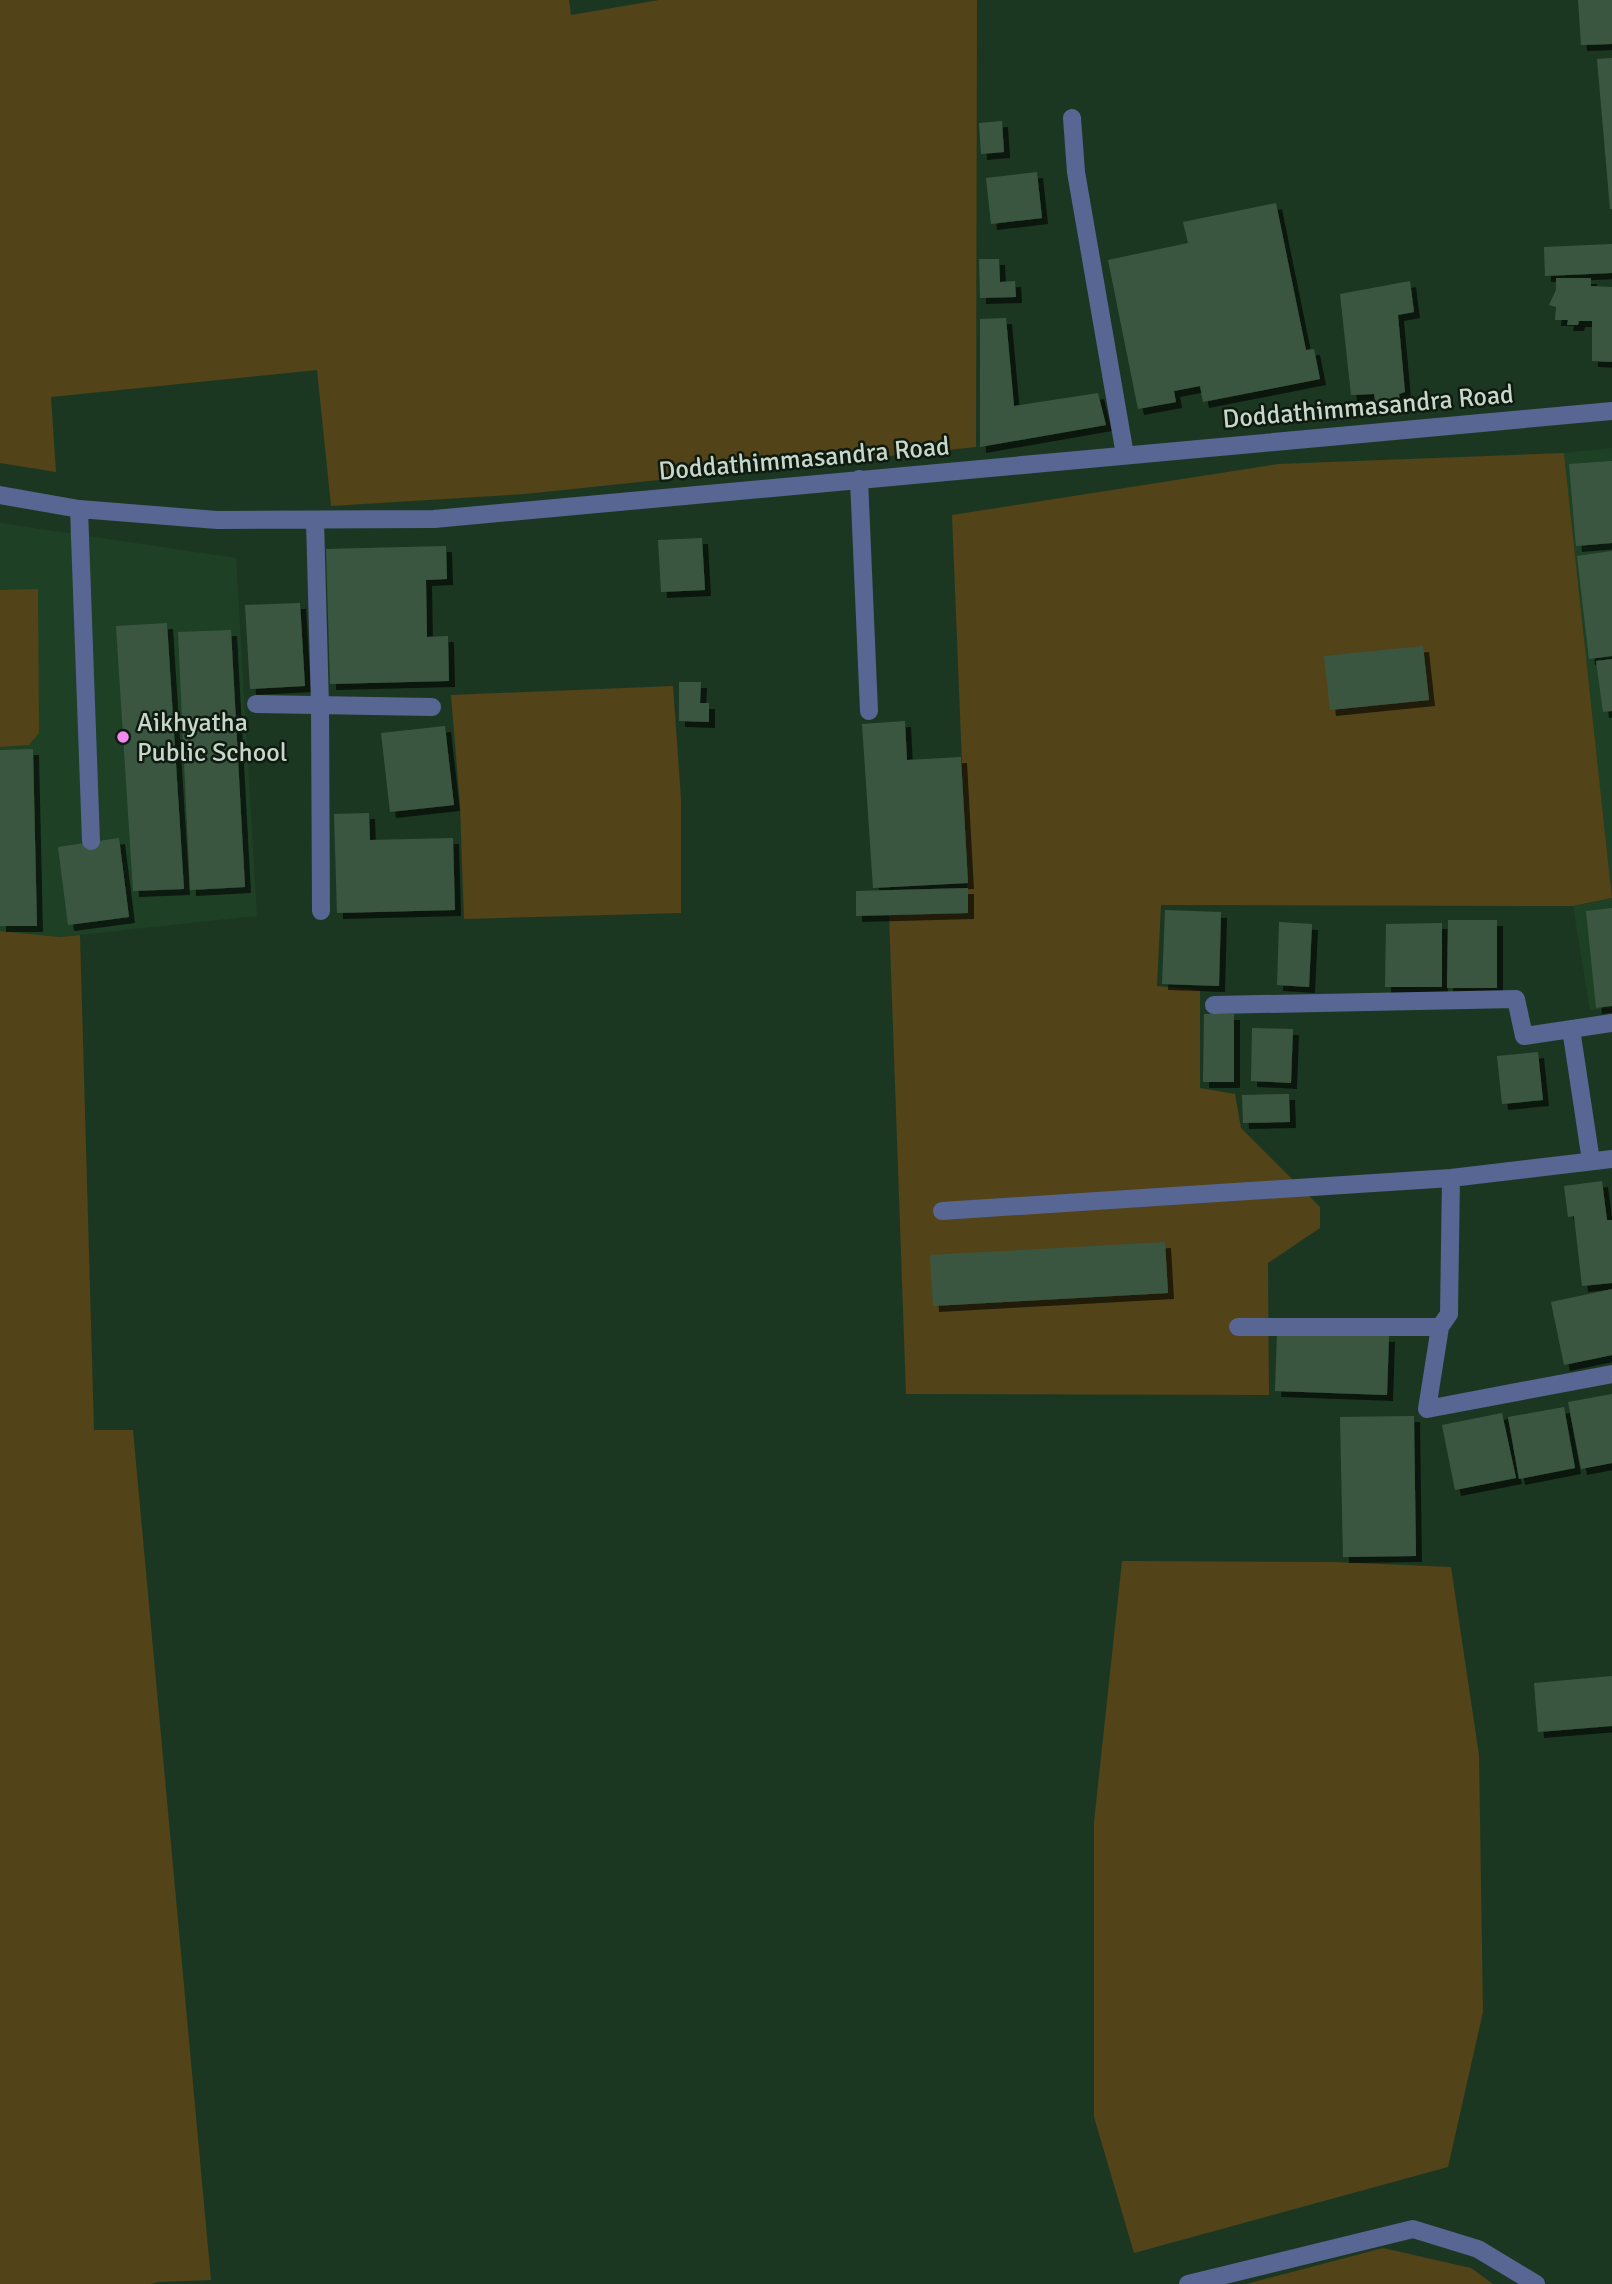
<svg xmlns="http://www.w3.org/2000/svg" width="1612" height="2284" font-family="Signika,sans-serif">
<defs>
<filter id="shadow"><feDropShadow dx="6" dy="6" stdDeviation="0" flood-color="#0009"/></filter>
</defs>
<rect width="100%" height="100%" fill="#1c3721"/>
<path fill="#1e4025" d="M 1612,448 L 1612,1011 L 1611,1009 L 1590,1010 L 1573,906 L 1612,898 L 1564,453 Z
M 0,523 L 236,558 L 257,916 L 60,937 L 0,931 Z"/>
<path fill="#524319" d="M 0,0 L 569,0 L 571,15 L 659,0 L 977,0 L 976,447 L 525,494 L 331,506 L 317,370 L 51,397 L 56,472 L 0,463 Z
M 1564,453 L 1612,898 L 1573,906 L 1161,905 L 1157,986 L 1200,990 L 1200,1088 L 1235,1094 L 1241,1128 L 1320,1207 L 1320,1228 L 1268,1263 L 1269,1395 L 906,1394 L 889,915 L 968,913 L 952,515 L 1278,464 Z
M 38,589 L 39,733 L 29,745 L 0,747 L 0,590 Z
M 673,686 L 681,799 L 681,913 L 464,919 L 460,805 L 451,695 Z
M 0,931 L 60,937 L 80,935 L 94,1430 L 133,1430 L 211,2280 L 158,2282 L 151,2284 L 0,2284 Z
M 1122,1561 L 1333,1562 L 1451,1567 L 1479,1755 L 1483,2012 L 1448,2167 L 1134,2253 L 1094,2117 L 1094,1822 Z
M 1383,2248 L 1471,2268 L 1493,2284 L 1246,2284 Z"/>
<path fill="#3b5740" filter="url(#shadow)" d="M 1578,0 L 1612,0 L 1612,44 L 1581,45 Z
M 1612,58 L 1612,209 L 1610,209 L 1597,59 Z
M 1002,121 L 1004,152 L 981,154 L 979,123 Z
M 1037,172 L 1042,218 L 991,224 L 986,178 Z
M 1276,203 L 1306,350 L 1314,349 L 1320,379 L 1203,402 L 1200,386 L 1174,391 L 1176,402 L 1138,409 L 1108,260 L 1188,243 L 1183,222 Z
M 1612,244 L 1612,273 L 1545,276 L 1544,247 Z
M 979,259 L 999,259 L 1000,282 L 1015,281 L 1016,297 L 980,298 Z
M 1556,278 L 1591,278 L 1591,286 L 1612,287 L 1612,362 L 1592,361 L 1592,321 L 1579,321 L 1578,325 L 1567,325 L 1568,320 L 1555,320 L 1556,307 L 1549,305 L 1556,290 Z
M 1410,281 L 1414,312 L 1398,315 L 1405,392 L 1399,394 L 1400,402 L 1376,406 L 1374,394 L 1351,395 L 1340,294 Z
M 1006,318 L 1014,406 L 1098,393 L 1106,425 L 980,447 L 980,319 Z
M 1612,461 L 1612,543 L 1576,546 L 1569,464 Z
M 702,538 L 705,590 L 661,592 L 658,540 Z
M 446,546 L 447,579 L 426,580 L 427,637 L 448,636 L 449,681 L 330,684 L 326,549 Z
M 1612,551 L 1612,656 L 1589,659 L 1577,556 Z
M 300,603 L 305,686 L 250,689 L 245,605 Z
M 167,623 L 184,889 L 133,891 L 116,626 Z
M 231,630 L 245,887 L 190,890 L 178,632 Z
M 1423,646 L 1429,700 L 1330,710 L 1324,656 Z
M 1612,659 L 1612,711 L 1603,712 L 1596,661 Z
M 679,682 L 701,682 L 700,703 L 709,703 L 709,722 L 679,721 Z
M 905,721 L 907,760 L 961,757 L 968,883 L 873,888 L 862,724 Z
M 445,726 L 454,805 L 390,812 L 381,733 Z
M 33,749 L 37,926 L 0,926 L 0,750 Z
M 369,813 L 370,840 L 453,838 L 455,910 L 337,913 L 334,814 Z
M 119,838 L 129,917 L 68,925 L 58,847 Z
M 968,888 L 968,913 L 856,916 L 856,891 Z
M 1612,908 L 1612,1006 L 1596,1008 L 1586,911 Z
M 1165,910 L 1221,912 L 1219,986 L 1162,984 Z
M 1448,920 L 1497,920 L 1497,988 L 1447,988 Z
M 1279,922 L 1312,924 L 1309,987 L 1277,985 Z
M 1442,923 L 1442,987 L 1385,987 L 1386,924 Z
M 1204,1014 L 1234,1014 L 1234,1082 L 1203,1082 Z
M 1252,1028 L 1293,1029 L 1291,1083 L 1251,1081 Z
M 1538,1052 L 1543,1100 L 1502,1104 L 1497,1056 Z
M 1289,1094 L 1290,1122 L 1243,1123 L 1242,1095 Z
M 1602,1181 L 1607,1220 L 1612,1220 L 1612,1283 L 1582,1286 L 1574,1216 L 1568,1217 L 1564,1186 Z
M 1165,1242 L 1168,1293 L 933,1306 L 930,1255 Z
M 1612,1289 L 1612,1355 L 1564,1365 L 1551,1302 Z
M 1277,1333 L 1389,1336 L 1387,1395 L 1275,1391 Z
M 1612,1394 L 1612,1463 L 1581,1469 L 1568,1402 Z
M 1564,1407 L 1575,1468 L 1519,1479 L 1508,1417 Z
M 1502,1413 L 1516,1478 L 1455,1490 L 1442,1425 Z
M 1414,1416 L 1416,1556 L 1343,1557 L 1340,1417 Z
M 1612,1676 L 1612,1726 L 1538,1732 L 1534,1683 Z"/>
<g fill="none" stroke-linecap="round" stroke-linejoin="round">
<path stroke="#576693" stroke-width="18" d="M 1072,118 L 1076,172 L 1125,455
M 859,479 L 869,711
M 0,495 L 79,509 L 217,520 L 434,519 L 1612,411
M 79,509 L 91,841
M 315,520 L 320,706 L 321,911
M 256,704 L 432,707
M 1214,1005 L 1516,999 L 1524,1036 L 1612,1023
M 1571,1029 L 1591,1161
M 1451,1178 L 1449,1314 L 1440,1327 L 1427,1409 L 1612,1374
M 942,1211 L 1451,1178 L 1612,1159
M 1238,1327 L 1440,1327
M 1188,2284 L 1413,2229 L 1478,2249 L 1536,2284"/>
</g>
<circle fill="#f589ef" stroke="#0f1b11" stroke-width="2.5" cx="123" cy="737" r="7"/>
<g text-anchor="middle" stroke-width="5" stroke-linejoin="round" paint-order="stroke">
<g font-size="26" fill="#c7d7c9" stroke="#0f1b11">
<text transform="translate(1368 406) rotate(-5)" y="9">Doddathimmasandra Road</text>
<text transform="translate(804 458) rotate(-5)" y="9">Doddathimmasandra Road</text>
</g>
<g font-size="26" fill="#c7d7c9" stroke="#0f1b11" text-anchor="start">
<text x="137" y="731">Aikhyatha<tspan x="137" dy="30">Public School</tspan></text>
</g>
</g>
</svg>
